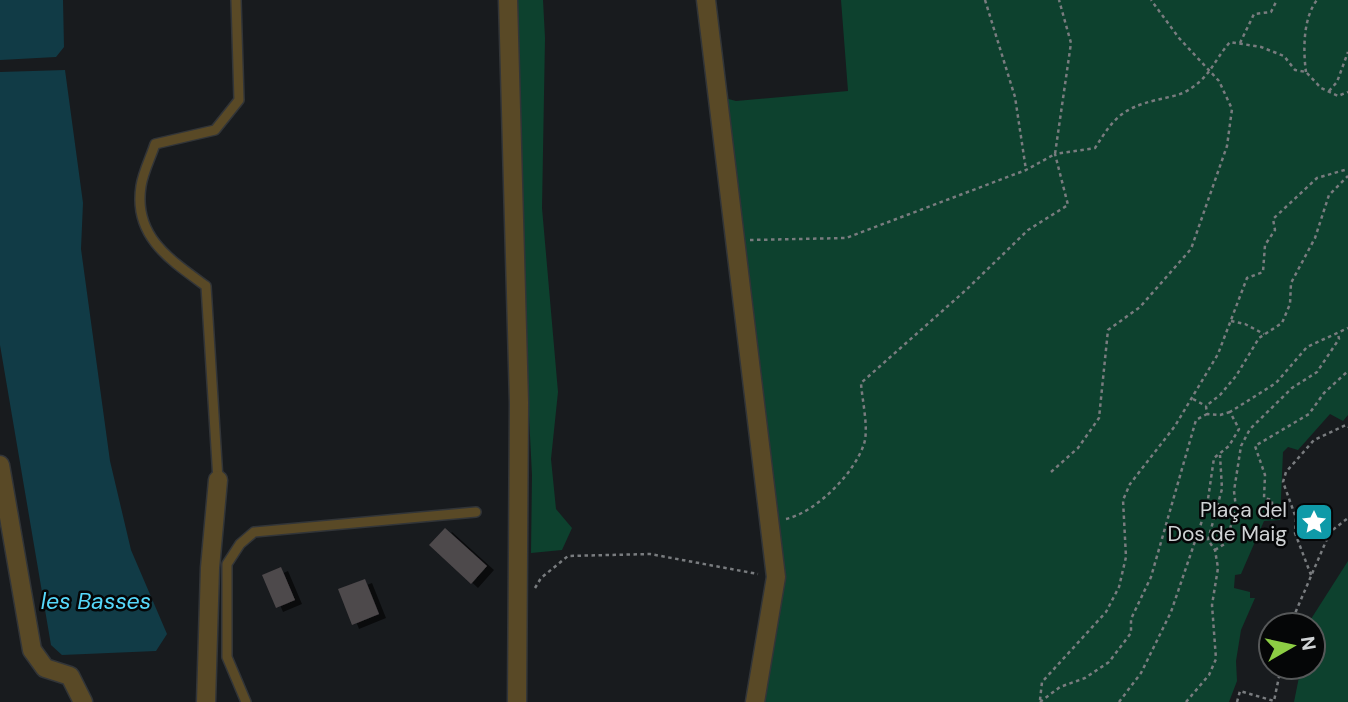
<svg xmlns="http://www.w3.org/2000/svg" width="1348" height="702" font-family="'DM Sans',sans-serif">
<defs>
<filter id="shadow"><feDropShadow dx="7" dy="4" stdDeviation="0" flood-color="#0009"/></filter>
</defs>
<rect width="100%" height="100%" fill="#181b1e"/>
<path fill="#0d412e" d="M 508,0 L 543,0 L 545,38 L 542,208 L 558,392 L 551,459 L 556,509 L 572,528 L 562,550 L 531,553 L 532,475 Z
M 841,0 L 1348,0 L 1348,415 L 1343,421 L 1330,414 L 1298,450 L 1288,447 L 1283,452 L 1280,520 L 1264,521 L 1241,574 L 1235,575 L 1234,588 L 1250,592 L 1250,598 L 1255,598 L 1241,630 L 1236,661 L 1237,681 L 1229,702 L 755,702 L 776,577 L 717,96 L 736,101 L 848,91 Z
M 1348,561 L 1348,702 L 1294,702 L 1301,667 L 1313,667 L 1311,619 Z"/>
<path fill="#113b46" d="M 0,0 L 63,0 L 64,47 L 56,57 L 0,60 Z
M 65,70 L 83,203 L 81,249 L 110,461 L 131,550 L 167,634 L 156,651 L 62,655 L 51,645 L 0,345 L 0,72 Z"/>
<path fill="#4d484b" filter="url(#shadow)" d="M 445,528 L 487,566 L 471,584 L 429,545 Z
M 281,567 L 295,600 L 276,608 L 262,575 Z
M 365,579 L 379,614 L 352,625 L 338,589 Z"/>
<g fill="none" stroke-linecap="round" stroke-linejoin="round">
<g stroke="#323538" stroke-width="12">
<path id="service" d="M 218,480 L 206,286 C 170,260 133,236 141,186 C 143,172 151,157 155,144 L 215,130 L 239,100 L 236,0
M 246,702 L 227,657 L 227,564 L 240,544 L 254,532 L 476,512"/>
</g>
<g stroke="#323538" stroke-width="21">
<path id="minor" d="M 508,0 L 519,403 L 517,702
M 706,0 L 776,577 L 755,702
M 0,465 L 32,650 L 45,668 L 70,676 L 83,702
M 206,702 L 210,568 L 218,480"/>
</g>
<path stroke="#797c7f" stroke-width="2.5" stroke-dasharray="3.5 3.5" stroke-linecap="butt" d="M 985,0 L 1015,97 L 1026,170
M 1240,43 L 1254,14 L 1271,12 L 1277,0
M 1306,72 C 1303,50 1303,18 1317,0
M 1329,91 L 1337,82 L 1348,52
M 750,240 L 846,238 L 1026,170 L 1055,154 L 1071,43 L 1059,0
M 1231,321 L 1245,324 L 1264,334
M 1193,399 L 1206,406
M 1230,412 L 1220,415 L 1207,414 L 1206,406 L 1220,395 L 1236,376 L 1259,338 L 1282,323 L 1290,304 L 1291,283 L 1315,238 L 1329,195 L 1348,176
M 1051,472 L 1078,448 L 1099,418 L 1108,330 L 1140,307 L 1191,249 L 1227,146 L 1232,109 L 1219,81 L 1179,38 L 1151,0
M 786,519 C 816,512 854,474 864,444 C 869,428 862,400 861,383 L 966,290 L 1028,230 L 1068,205 L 1055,154 L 1095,148 C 1114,118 1121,109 1156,100 C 1165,98 1175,96 1183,93 C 1210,79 1212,63 1230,42 L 1261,47 L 1284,56 L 1295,70 L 1306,72 L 1321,88 L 1338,96 L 1348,92
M 1272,519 L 1272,500 L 1264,498 L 1265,475 L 1255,446 L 1309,414 L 1324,393 L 1348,371
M 1215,550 L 1226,543 L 1236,508 L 1234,491 L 1241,446 L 1250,429 L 1292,388 L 1317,372 L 1339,339 L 1338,333
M 1311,575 L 1295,533 L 1296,518 L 1283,482 L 1286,472 L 1314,440 L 1346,425 L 1348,427
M 535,588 L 541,578 L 568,556 L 650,554 L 758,574
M 1290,625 L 1330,532 L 1348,518
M 1040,700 L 1042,682 L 1106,612 L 1119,587 L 1126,557 L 1123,500 L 1130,484 L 1175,426 L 1218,354 L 1247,278 L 1263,272 L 1265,245 L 1275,230 L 1273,219 L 1317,178 L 1348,169
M 1040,702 L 1060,687 L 1085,678 L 1109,662 L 1131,633 L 1131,619 L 1151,577 L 1196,420 L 1207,414
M 1119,702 L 1141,673 L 1171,612 L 1207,506 L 1214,458 L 1229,446 L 1239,429 L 1230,412 L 1276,383 L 1307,347 L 1348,328
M 1186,702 L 1209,675 L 1216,659 L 1212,605 L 1218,568 L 1215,550 L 1208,540 L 1222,489 L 1220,455
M 1237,702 L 1240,691 L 1274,701 L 1281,667"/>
<use href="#service" stroke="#594926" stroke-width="9"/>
<use href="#minor" stroke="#594926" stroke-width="18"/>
</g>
<defs>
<g id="sight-square" transform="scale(2.0125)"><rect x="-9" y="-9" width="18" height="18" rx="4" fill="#0f9aa8" stroke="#050607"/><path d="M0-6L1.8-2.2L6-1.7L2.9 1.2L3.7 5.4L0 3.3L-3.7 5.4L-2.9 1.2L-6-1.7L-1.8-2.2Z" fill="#fff"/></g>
</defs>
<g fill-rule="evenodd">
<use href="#sight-square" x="1314" y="522"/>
</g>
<g text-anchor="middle" stroke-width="5" stroke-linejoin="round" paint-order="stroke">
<g font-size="21" fill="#d0d3d5" stroke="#050607" text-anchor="end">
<text x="1287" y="517">Plaça del<tspan x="1287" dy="24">Dos de Maig</tspan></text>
</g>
<g font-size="23" font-style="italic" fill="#56d8fa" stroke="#050607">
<text x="96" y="609">les Basses</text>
</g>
</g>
<g transform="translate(1292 646) rotate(81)"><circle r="33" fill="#050607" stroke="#565859" stroke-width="2"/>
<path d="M0-5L12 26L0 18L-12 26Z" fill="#8dce44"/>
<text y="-10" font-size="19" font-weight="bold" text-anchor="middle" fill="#d0d3d5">N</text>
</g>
</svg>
